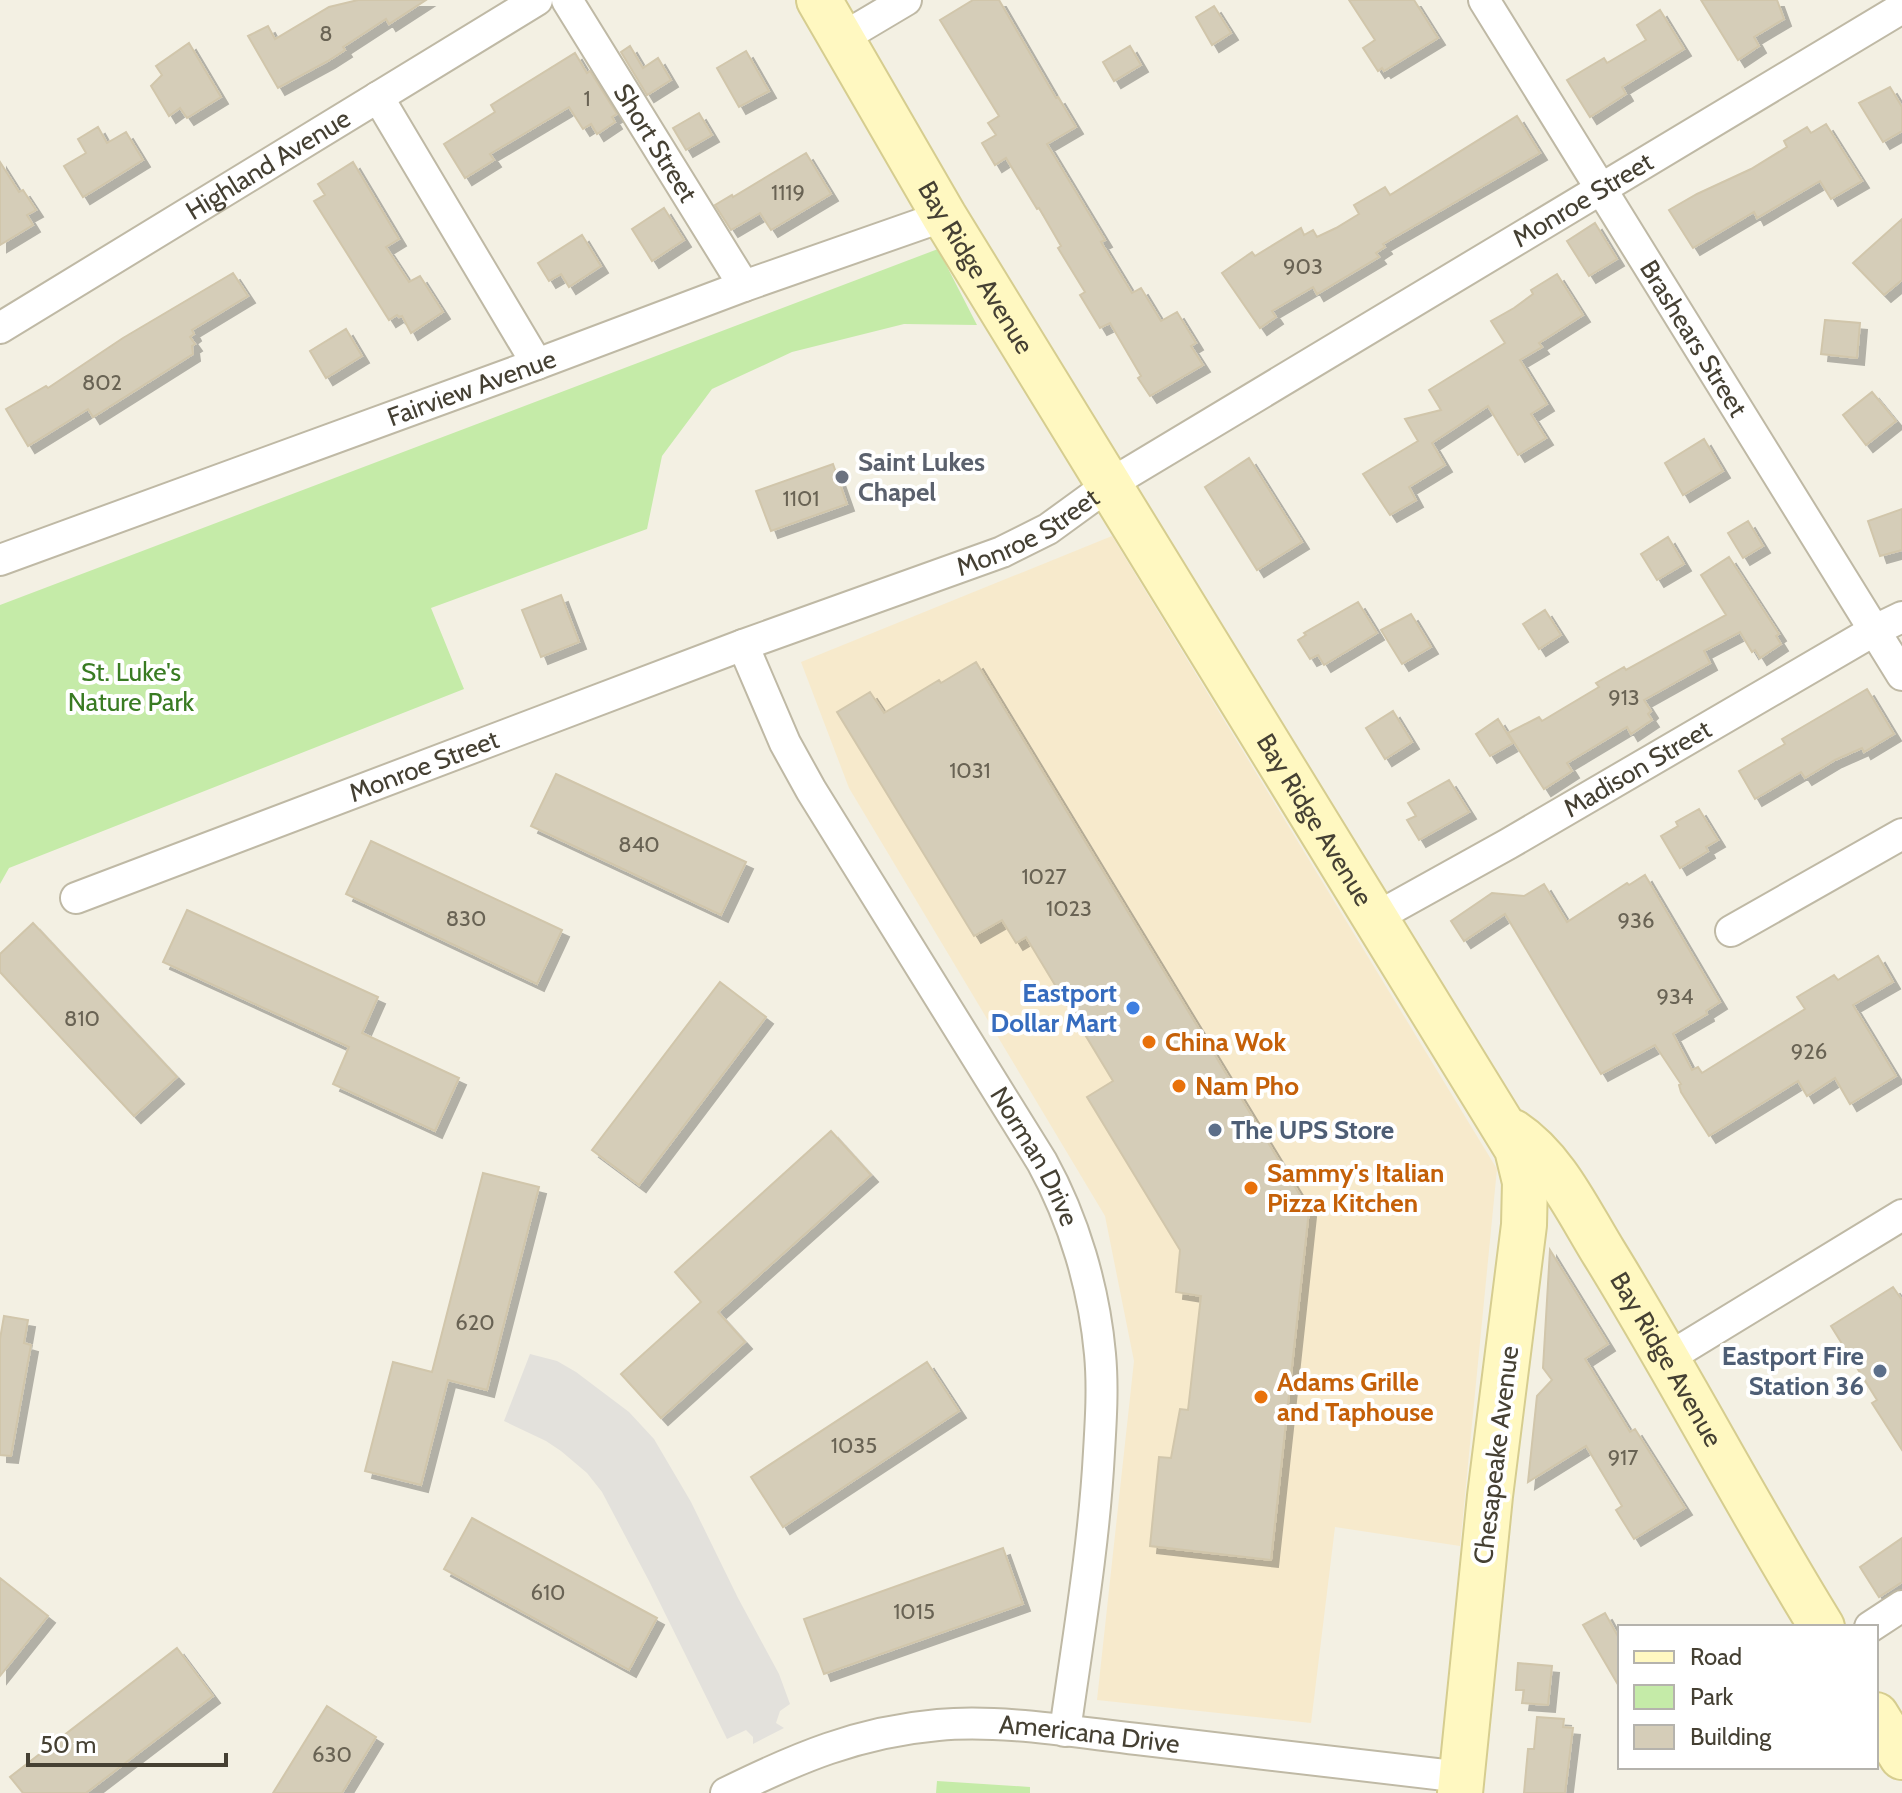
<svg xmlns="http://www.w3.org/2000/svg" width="1902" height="1793" font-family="Cabin,sans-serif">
<defs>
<filter id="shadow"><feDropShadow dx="7" dy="7" stdDeviation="0" flood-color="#0004"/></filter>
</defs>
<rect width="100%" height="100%" fill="#f3f0e3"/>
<path fill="#f7eacc" d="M 1112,536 L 1497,1169 L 1460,1546 L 1335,1527 L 1311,1723 L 1097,1700 L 1134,1361 L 1105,1216 L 849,788 L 801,662 Z"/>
<path fill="#c5eba8" d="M 938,249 L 977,325 L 904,324 L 792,352 L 712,389 L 662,456 L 647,529 L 431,608 L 464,689 L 9,868 L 0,884 L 0,605 Z
M 937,1781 L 1030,1787 L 1030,1793 L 936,1793 Z"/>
<path fill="#e3e1dc" d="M 530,1354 L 557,1361 L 576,1372 L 629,1412 L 654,1439 L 691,1502 L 738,1598 L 779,1674 L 790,1704 L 780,1711 L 776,1723 L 784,1728 L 753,1744 L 753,1737 L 746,1730 L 727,1739 L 649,1581 L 602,1492 L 587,1473 L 561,1451 L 546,1441 L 504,1421 Z"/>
<path fill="#d5cdb8" stroke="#d1c6ab" stroke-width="2" filter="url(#shadow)" d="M 358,0 L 426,0 L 389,24 L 386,19 L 343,47 L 345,50 L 328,61 L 278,88 L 248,36 L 268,26 L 275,39 L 329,7 Z
M 973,0 L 999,0 L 1056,98 L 1058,97 L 1076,127 L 1047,144 L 1105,240 L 1101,242 L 1132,293 L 1141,288 L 1161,321 L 1177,312 L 1196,343 L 1191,346 L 1203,365 L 1150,396 L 1138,378 L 1141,376 L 1110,323 L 1100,328 L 1080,295 L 1085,292 L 1058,248 L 1061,246 L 1039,208 L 1037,209 L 1006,158 L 995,165 L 982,143 L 996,135 L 988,123 L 999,116 L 940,20 Z
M 1349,0 L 1414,0 L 1438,38 L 1384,71 L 1382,68 L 1378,71 L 1363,48 L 1375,40 Z
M 1701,0 L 1777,0 L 1784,19 L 1754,37 L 1759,46 L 1738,60 Z
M 1214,6 L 1231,33 L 1212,45 L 1196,17 Z
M 1660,10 L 1684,49 L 1622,87 L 1626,94 L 1590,117 L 1567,80 L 1604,58 L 1607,63 L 1646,40 L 1637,25 Z
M 189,43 L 221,97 L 187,118 L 180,108 L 169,116 L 151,86 L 162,75 L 156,66 Z
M 630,46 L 643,68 L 658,58 L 671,80 L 647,95 L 621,52 Z
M 1130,46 L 1141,65 L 1114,81 L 1103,62 Z
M 746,51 L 769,91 L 739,107 L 717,68 Z
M 575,53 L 587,73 L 590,71 L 617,114 L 612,117 L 615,122 L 597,134 L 591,124 L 583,129 L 569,107 L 490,154 L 494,160 L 465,178 L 444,144 L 495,112 L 491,105 Z
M 1890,87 L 1902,107 L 1902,131 L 1883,142 L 1859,103 Z
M 699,113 L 712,135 L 686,150 L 673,128 Z
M 1517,116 L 1540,153 L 1383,244 L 1385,247 L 1376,253 L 1379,257 L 1317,294 L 1313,287 L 1272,311 L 1276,317 L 1260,328 L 1222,273 L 1252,252 L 1255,256 L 1301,228 L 1304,235 L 1313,230 L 1317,237 L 1336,228 L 1359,214 L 1354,205 L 1385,187 L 1390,195 Z
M 1826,124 L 1862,181 L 1831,199 L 1820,181 L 1757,218 L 1754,212 L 1693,248 L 1669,210 L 1697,194 L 1751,169 L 1787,147 L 1784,141 L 1807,127 L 1811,133 Z
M 98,127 L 107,143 L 126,132 L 143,160 L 83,197 L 64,166 L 86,153 L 78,139 Z
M 806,153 L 831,194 L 771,230 L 760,213 L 731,230 L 715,205 L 732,195 L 733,197 Z
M 0,162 L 19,192 L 23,190 L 36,210 L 27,215 L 33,225 L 0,245 Z
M 353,162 L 399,239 L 386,247 L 409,282 L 420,276 L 443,312 L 411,333 L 402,316 L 399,317 L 397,315 L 389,320 L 314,201 L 325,195 L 318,184 Z
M 664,208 L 684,240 L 652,261 L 632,229 Z
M 1902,219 L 1902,280 L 1884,295 L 1853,263 Z
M 1595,223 L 1617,259 L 1589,276 L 1567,241 Z
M 582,235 L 601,266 L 569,287 L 561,274 L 549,281 L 538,263 Z
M 233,273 L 248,296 L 192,330 L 194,334 L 190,337 L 195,344 L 192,346 L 193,354 L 93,417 L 88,409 L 28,446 L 6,409 L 46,386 L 48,388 L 123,338 Z
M 1557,274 L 1583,315 L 1539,343 L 1542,347 L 1520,360 L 1547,404 L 1531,414 L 1546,438 L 1518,455 L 1488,406 L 1432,443 L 1445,465 L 1409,487 L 1416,500 L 1390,515 L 1363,474 L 1418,441 L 1405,419 L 1441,410 L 1429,390 L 1505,343 L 1491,321 L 1514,308 L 1533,294 L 1531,290 Z
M 1825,320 L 1860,323 L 1857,358 L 1821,354 Z
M 346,329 L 362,356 L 326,378 L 310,351 Z
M 1872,392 L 1896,421 L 1866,445 L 1843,415 Z
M 1704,439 L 1723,471 L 1683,495 L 1665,463 Z
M 1249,458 L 1302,542 L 1257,570 L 1205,487 Z
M 833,464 L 847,504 L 771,531 L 756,491 Z
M 1902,509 L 1902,550 L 1880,556 L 1868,521 Z
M 1748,521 L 1763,546 L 1743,558 L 1728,533 Z
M 1668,537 L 1684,564 L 1657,580 L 1641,554 Z
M 1729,557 L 1779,634 L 1776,636 L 1781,644 L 1760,658 L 1755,650 L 1752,652 L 1740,632 L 1704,651 L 1710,663 L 1644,700 L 1651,711 L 1648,714 L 1652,720 L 1631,734 L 1627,727 L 1567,763 L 1572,771 L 1544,789 L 1508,733 L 1539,717 L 1542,721 L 1599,687 L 1596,683 L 1624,667 L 1626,670 L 1726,615 L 1701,575 Z
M 561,595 L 579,642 L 541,657 L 522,610 Z
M 1358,602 L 1377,633 L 1324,665 L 1318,655 L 1310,659 L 1298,640 L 1306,635 L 1304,633 Z
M 1545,610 L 1561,635 L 1539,649 L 1523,624 Z
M 1411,614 L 1431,647 L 1402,664 L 1381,630 Z
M 976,662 L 1309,1210 L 1271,1560 L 1150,1546 L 1159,1457 L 1171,1458 L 1180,1409 L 1188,1410 L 1201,1296 L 1176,1292 L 1180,1250 L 1087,1097 L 1113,1081 L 1026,937 L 1016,943 L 1002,920 L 974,936 L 837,712 L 870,692 L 884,713 L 939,680 L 941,683 Z
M 1867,689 L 1894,734 L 1864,752 L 1862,748 L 1835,760 L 1805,778 L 1801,772 L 1755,799 L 1739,771 L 1785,744 L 1782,739 Z
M 1393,711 L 1412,742 L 1385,759 L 1366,728 Z
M 1498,719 L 1513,743 L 1490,756 L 1476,734 Z
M 556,774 L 746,862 L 721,915 L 531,826 Z
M 1449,780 L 1469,812 L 1419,840 L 1407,820 L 1416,816 L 1408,803 Z
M 1699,809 L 1718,840 L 1706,847 L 1708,851 L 1680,868 L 1661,836 L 1678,826 L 1676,822 Z
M 371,841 L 562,930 L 537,984 L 346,894 Z
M 1645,875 L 1720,1002 L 1706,1011 L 1707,1014 L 1673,1034 L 1692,1070 L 1698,1067 L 1702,1073 L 1805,1009 L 1797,997 L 1834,975 L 1838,980 L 1878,956 L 1893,982 L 1853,1005 L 1896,1076 L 1850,1104 L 1835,1078 L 1807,1096 L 1798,1081 L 1709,1136 L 1681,1092 L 1679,1085 L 1681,1084 L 1655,1045 L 1601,1074 L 1505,914 L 1464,941 L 1451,921 L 1492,893 L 1524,896 L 1544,884 L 1567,922 L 1627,883 L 1629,885 Z
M 187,910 L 378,997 L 362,1033 L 459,1078 L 435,1131 L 333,1084 L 349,1047 L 163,962 Z
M 33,923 L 177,1077 L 134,1116 L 0,972 L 0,954 Z
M 720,982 L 766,1017 L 639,1185 L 592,1150 Z
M 831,1131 L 871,1175 L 718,1312 L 745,1342 L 661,1418 L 621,1374 L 701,1302 L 675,1272 Z
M 483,1173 L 539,1187 L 487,1390 L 448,1380 L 421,1485 L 365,1471 L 393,1362 L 432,1372 Z
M 1550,1250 L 1608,1344 L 1585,1359 L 1630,1432 L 1635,1429 L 1685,1508 L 1634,1539 L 1616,1510 L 1622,1506 L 1586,1446 L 1528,1482 L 1537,1396 L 1552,1380 L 1543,1368 Z
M 1893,1287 L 1902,1300 L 1902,1450 L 1872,1403 L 1877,1400 L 1831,1326 Z
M 4,1316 L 28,1320 L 24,1343 L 31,1345 L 11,1456 L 0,1455 L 0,1339 Z
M 927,1362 L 959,1411 L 783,1527 L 751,1477 Z
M 472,1518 L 657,1618 L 629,1670 L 444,1569 Z
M 1902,1538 L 1902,1582 L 1879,1597 L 1860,1567 Z
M 1003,1548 L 1023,1604 L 824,1674 L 804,1619 Z
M 0,1578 L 48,1616 L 0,1676 Z
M 1605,1613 L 1620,1640 L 1620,1688 L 1583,1625 Z
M 177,1648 L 213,1696 L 86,1793 L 23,1793 L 10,1777 Z
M 1518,1663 L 1552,1666 L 1548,1705 L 1522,1703 L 1524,1690 L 1516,1690 Z
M 327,1706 L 376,1737 L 342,1793 L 273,1793 Z
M 1537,1717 L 1564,1719 L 1563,1727 L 1573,1728 L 1565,1793 L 1524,1793 L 1528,1749 L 1534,1749 Z"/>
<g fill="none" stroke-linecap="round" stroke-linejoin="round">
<g stroke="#bfb9a5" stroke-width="34">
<g id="street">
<path id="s1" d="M 567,0 L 744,286"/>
<path id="s2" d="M 1484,0 L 1902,675"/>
<path d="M 842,38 L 906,0"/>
<path d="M 378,97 L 537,364"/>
<path id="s3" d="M 0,328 L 537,0"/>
<path id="s4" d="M 0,560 L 537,364 L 744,286 L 944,216"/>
<path id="s5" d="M 743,645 L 785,743 L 811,790 L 1042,1162 C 1074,1220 1094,1288 1100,1354 C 1103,1386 1101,1419 1099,1452 C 1094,1546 1078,1638 1065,1731"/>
<path id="s6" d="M 76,898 L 743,645 L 1002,552 L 1048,529 L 1110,484 L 1902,8"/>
<path id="s7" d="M 1373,919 L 1508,844 L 1875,630 L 1902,617"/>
<path d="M 1731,931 L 1902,834"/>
<path d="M 1666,1359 L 1902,1215"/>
<path d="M 1870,1627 L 1902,1606"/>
<path id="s8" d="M 726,1793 C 797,1758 858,1732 938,1725 C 999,1719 1075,1732 1137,1739 C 1245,1752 1353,1765 1462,1777"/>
</g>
</g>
<g stroke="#d6cd8f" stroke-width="48">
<g id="secondary">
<path id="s9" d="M 819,0 L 944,216 L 1517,1149 L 1525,1182 L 1524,1225 L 1490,1496 L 1460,1793"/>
<path id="s10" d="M 1513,1132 C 1555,1160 1578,1211 1604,1253 C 1680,1376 1746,1504 1822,1627"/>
<path d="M 1876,1715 L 1902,1757"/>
</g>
</g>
<use href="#street" stroke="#fff" stroke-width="30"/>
<use href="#secondary" stroke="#fff8c1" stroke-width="44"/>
</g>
<circle fill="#6b7280" stroke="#fff" stroke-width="3" cx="842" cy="477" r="8"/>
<circle fill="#3f7fe0" stroke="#fff" stroke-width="3" cx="1133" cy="1008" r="8"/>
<g fill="#e8710a" stroke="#fff" stroke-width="3">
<circle cx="1149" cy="1042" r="8"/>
<circle cx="1179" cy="1086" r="8"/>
<circle cx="1251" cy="1188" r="8"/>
<circle cx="1261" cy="1397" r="8"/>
</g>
<g fill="#5c6f8a" stroke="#fff" stroke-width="3">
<circle cx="1215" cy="1130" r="8"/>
<circle cx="1880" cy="1371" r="8"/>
</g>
<g text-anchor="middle" stroke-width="8" stroke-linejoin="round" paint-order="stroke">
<g font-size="22" fill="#696354">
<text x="326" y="41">8</text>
<text x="587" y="106">1</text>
<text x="788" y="200">1119</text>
<text x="1303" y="274">903</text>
<text x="102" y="390">802</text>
<text x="801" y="506">1101</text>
<text x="1624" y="705">913</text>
<text x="970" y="778">1031</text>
<text x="639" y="852">840</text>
<text x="1044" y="884">1027</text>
<text x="1069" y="916">1023</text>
<text x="466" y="926">830</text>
<text x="1636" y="928">936</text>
<text x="1675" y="1004">934</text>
<text x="82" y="1026">810</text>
<text x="1809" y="1059">926</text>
<text x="475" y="1330">620</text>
<text x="854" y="1453">1035</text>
<text x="1623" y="1465">917</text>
<text x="548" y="1600">610</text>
<text x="914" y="1619">1015</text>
<text x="332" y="1762">630</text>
</g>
<g font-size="26" fill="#454033" stroke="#fff">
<text dy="9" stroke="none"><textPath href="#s1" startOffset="168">Short Street</textPath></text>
<text dy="9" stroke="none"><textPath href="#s3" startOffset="314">Highland Avenue</textPath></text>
<text dy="9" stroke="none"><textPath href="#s6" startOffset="1668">Monroe Street</textPath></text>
<text dy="9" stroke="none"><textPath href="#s9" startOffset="310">Bay Ridge Avenue</textPath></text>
<text dy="9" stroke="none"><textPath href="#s2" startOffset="398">Brashears Street</textPath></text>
<text dy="9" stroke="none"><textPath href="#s4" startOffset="502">Fairview Avenue</textPath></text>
<text dy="9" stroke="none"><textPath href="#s6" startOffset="1020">Monroe Street</textPath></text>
<text dy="9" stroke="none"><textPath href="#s6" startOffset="372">Monroe Street</textPath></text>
<text dy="9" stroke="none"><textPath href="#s7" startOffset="304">Madison Street</textPath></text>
<text dy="9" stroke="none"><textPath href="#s9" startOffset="958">Bay Ridge Avenue</textPath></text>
<text dy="9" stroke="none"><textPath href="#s5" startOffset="590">Norman Drive</textPath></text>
<text dy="9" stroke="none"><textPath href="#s10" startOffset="276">Bay Ridge Avenue</textPath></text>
<text transform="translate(1496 1455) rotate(-83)" y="9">Chesapeake Avenue</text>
<text dy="9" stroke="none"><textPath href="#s8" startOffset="376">Americana Drive</textPath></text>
</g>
<g font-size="26" font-weight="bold" fill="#5b616d" stroke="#fff" text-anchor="start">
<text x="858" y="471">Saint Lukes<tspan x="858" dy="30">Chapel</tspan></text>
</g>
<g font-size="26" fill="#397b22" stroke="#fff">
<text x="131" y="681">St. Luke's<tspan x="131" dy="30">Nature Park</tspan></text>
</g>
<g font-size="26" font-weight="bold" fill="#366cbe" stroke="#fff" text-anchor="end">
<text x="1117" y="1002">Eastport<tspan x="1117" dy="30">Dollar Mart</tspan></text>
</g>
<g font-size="26" font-weight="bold" fill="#c56008" stroke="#fff" text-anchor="start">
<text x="1165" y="1051">China Wok</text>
<text x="1195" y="1095">Nam Pho</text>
<text x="1267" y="1182">Sammy's Italian<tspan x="1267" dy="30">Pizza Kitchen</tspan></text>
<text x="1277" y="1391">Adams Grille<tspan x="1277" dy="30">and Taphouse</tspan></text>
</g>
<g font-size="26" font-weight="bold" fill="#4e5e75" stroke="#fff" text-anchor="start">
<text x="1231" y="1139">The UPS Store</text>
<text x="1864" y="1365" text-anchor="end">Eastport Fire<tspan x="1864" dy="30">Station 36</tspan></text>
</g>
</g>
<rect x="1618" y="1625" width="260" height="144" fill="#ffffff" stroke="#b5b3ad" stroke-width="2"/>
<rect x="1634" y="1651" width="40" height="12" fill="#fff8c1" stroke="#b5b3ad" stroke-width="2"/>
<text x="1690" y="1665" font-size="24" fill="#454033">Road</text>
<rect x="1634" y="1685" width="40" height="24" fill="#c5eba8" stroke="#b5b3ad" stroke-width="2"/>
<text x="1690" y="1705" font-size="24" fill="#454033">Park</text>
<rect x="1634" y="1725" width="40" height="24" fill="#d5cdb8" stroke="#b5b3ad" stroke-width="2"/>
<text x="1690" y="1745" font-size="24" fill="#454033">Building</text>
<path d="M28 1753v12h198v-12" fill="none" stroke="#454033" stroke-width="4"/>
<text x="40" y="1753" font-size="24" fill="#454033" stroke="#ffffff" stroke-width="6" paint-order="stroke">50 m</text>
</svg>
